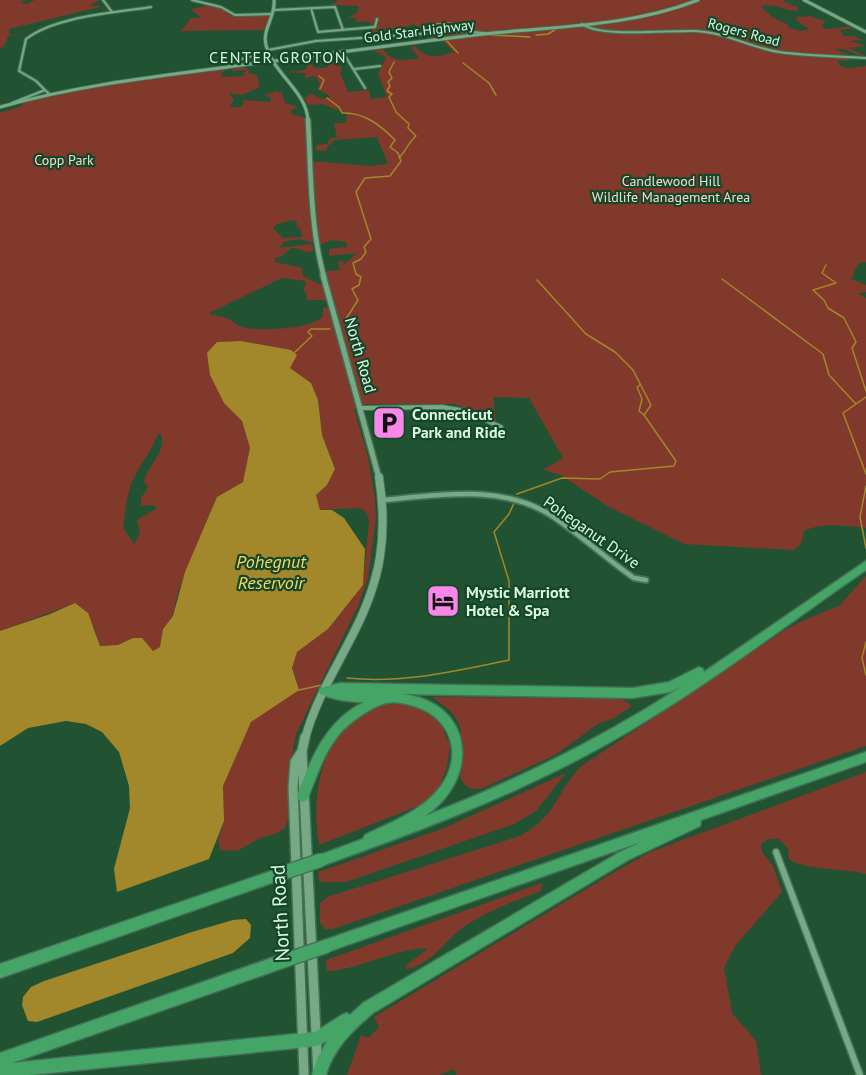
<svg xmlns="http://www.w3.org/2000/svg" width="866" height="1075" font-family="'PT Sans',sans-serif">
<rect width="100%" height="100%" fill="#215232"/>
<path fill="#81392b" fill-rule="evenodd" d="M 0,0 L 26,0 L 20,2 L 27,4 L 35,0 L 99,0 L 90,6 L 104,6 L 9,29 L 9,35 L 29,34 L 8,36 L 6,43 L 0,49 Z
M 339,0 L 784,0 L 785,3 L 794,3 L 787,5 L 797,6 L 799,10 C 784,13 773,1 761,7 L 772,17 L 787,24 L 789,28 L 802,31 L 809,29 L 797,21 L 796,17 L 811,16 L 824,21 L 824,24 L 821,26 L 826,29 L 853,26 L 856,28 L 840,30 L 843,36 L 854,36 L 862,40 L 850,41 L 866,46 L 849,48 L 866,56 C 855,56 847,47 835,49 L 853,57 L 848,61 L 838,60 L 840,66 L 849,68 L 866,66 L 866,262 L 858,264 L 851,279 L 866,285 L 866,292 L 858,294 L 866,298 L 866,528 C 845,526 823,522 804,531 L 801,544 L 793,550 L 684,544 L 609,507 L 561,475 L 543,470 L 563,458 L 529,398 L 493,397 L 496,422 L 455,404 L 366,404 L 354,409 L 368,457 L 375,499 L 376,519 L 368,578 L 358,606 L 296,734 L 290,767 L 289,818 L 285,828 L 275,834 L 260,838 L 237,851 L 220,850 L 218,839 L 224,821 L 223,786 L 238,748 L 251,722 L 297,682 L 292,668 L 297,652 L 328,629 L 363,585 L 369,521 L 367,513 L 360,508 L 320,510 L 316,495 L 327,485 L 335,469 L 322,435 L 318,400 L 311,383 L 290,368 L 274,347 L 241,341 L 217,342 L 231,410 L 242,421 L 250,448 L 243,482 L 217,497 L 178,592 L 173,616 L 163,629 L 160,647 L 153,651 L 133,638 L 118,645 L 100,646 L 94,628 L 75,603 L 0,631 L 0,113 L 22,106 L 20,103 L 98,85 L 224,69 L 225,71 L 221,73 L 222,77 L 244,76 L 245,70 L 233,71 L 230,69 L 244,67 L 248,69 L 249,73 L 257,75 L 260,87 L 242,95 L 230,93 L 234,100 L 230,105 L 231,107 L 242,107 L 244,100 L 271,102 L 271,98 L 264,95 L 277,91 L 282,93 L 285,103 L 298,107 L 290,111 L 291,114 L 306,118 L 309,161 L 370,166 L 388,164 L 377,137 L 335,140 L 327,147 L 326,151 L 315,150 L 317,145 L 327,144 L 331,138 L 337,138 L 334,123 L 346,123 L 347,114 L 323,104 L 308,105 L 304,98 L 312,94 L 322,99 L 331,97 L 318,89 L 320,83 L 315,76 L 305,78 L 305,73 L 287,72 L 305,70 L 307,67 L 305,60 L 315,68 L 327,68 L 328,63 L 335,60 L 331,54 L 342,53 L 343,55 L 334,64 L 342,67 L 340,73 L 348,92 L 369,90 L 370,99 L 387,97 L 378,74 L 386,57 L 373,50 L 383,49 C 390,62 406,61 419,58 L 411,47 L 415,46 C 426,60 439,57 454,52 L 443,41 L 430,38 L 424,26 L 421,29 L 413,24 L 399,30 L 377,29 L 376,30 L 379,33 L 372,33 L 372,24 L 366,21 L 356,23 L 357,19 L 349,17 L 357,13 L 359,6 L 331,5 ZM 294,220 L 297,222 L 296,227 L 300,228 L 302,237 L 283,238 L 273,228 L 277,224 ZM 299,239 L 320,245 L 332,240 L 346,242 L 347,247 L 329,249 L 329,256 L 357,253 L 345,264 L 342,260 L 338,262 L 340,270 L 327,271 L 323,284 L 321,285 L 303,276 L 302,268 L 275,262 L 275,258 L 282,256 L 291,248 C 300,247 305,254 313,251 L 313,246 L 310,244 L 279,248 L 284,242 ZM 282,278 L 305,281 L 306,284 L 303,291 L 307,293 L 306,300 L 327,300 L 330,309 L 325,307 L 323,309 L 323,316 C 313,329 263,331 246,328 C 238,327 234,321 226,318 C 220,315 215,317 209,313 ZM 158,434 L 161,434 C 167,453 147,465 144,482 L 148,487 L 141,498 L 141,506 L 154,505 L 157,508 L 137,520 L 140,533 L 134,544 L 123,528 C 126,510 126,492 135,476 C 142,462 152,450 158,434 Z
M 210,5 L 226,10 L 236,16 L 270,15 L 264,30 L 181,31 L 191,18 L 201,18 L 191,9 Z
M 866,576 L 866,746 L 333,929 L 325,929 L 320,923 L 320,903 L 327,897 L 520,836 C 557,816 555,794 580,767 L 791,626 L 840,605 Z
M 432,697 L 622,699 L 632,706 L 614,718 L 598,724 L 555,755 L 481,789 C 445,792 467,746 459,724 C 454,712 442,704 432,697 Z
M 404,702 L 431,714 L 440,723 L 450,745 L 447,767 L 438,790 L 421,805 L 319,845 C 308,781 328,707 404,702 Z
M 866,772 L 866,874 C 848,869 799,869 789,859 L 788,849 L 779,839 L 768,839 L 761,844 L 762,852 L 773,866 L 782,892 L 735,946 L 724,968 L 732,1013 L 756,1041 L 761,1075 L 456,1075 L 454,1069 L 440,1075 L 347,1075 L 361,1035 L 368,1038 L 379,1027 L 374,1017 L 623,867 L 650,852 Z
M 566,773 L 536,811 L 514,824 L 346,882 L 319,882 L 318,872 L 442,829 Z
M 542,883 L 541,891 C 517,900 490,910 468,924 C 446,938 435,962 408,969 L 405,966 L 428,949 C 404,945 357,971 327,971 L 326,960 Z"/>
<path fill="#a3882b" d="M 241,341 L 291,350 L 297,355 L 290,368 L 311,383 L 318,400 L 322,435 L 335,469 L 327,485 L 316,495 L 320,510 L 332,510 L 344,518 L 365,549 L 363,585 L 328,629 L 297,652 L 292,668 L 299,690 L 251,722 L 223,786 L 224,821 L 209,859 L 117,892 L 114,869 L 130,808 L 129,786 L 119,752 L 102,732 L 86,724 L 66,721 L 28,728 L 0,746 L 0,631 L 50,614 L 75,603 L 88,613 L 100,646 L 118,645 L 133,638 L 142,638 L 153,651 L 160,647 L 163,629 L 173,616 L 185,572 L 217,497 L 243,482 L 250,448 L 242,421 L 224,403 L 210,375 L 207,353 L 217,342 Z
M 246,919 L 251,925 L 250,938 L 233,953 L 37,1022 L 28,1021 L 22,1005 L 23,997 L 31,987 L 44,981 L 192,932 L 233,920 Z"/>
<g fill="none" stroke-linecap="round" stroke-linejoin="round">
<path stroke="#a3882b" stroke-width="1.5" d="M 437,31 L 434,24 L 451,23 L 471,29
M 492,35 L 530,37
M 536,35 L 548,34 L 556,29
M 446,40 L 458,53
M 394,62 L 389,72 L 392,78 L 388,82 L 390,86 L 387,91 L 392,94 L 389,97 L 396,112 L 409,124 L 408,128 L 416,136 C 408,143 406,151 399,158
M 463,63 L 489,83 L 496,95
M 319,76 L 324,80 L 320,89
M 327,98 L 339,107 L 342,113 C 364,112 380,125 395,140 L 390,147 L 398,153 L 401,161 L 390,176 L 365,178 L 356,192 L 371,239 L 364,247 L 366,252 L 361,259 L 353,263 L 356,274 L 361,277 L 359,285 L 352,289 L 358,300 L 344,322
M 826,265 L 822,273 L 836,283 L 813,290 L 824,300 L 828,308 L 844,318 L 856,342 L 852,348 L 866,391
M 722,279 L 823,354 L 829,375 L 855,403
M 295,352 L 312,336 L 308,332 L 311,329 L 330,329
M 640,385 L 637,387 L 642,399 L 639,411 L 644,415
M 866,397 L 843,413 L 866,474
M 866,486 L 860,517 L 866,548
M 517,494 L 562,478 L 600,479 L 610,472 L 674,466 L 676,461 L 644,415 L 651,405 L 633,370 L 615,352 L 586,334 L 537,280
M 866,642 L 862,658 L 866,675
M 347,678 C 402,684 455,671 509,660 L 509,581 L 494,532 L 509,514 L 514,503
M 299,690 L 322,685"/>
<g stroke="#427055" stroke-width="4">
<path id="minor-far3" d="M 103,0 L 112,12
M 192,0 L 221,7 L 235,15 L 272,14
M 311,8 L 318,32 L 375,27 L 377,19
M 274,10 L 335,7 L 343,30
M 582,24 C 602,38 668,30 695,31 C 725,32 751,48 779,52 C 808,56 837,56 866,58
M 268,50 L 316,41 L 464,31 L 491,34
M 342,51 L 365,88
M 228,66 L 231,62 L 263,53
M 355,69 L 380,66
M 49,94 L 36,81 L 19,71 L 26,39 C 56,16 114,13 151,7
M 12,103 L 45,90"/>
</g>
<g stroke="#427055" stroke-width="6">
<path id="minor-far2" d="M 361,408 L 442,407 L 465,411 L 501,427"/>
</g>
<g stroke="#427055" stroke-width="8">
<path id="minor-far1" d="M 383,500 C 439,495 499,484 549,514 C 579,533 605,558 634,578 L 646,580"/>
</g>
<g stroke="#427055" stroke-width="9">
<path id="minor" d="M 776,852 L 860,1075"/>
</g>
<g stroke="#427055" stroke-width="4.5">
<path id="tertiary" d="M 804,0 L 866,32"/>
</g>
<g stroke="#427055" stroke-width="4.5">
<path id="secondary-far4" d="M 274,0 C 276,16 262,29 266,45 C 273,74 307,91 308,121
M 0,107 C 75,86 151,77 228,67 C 313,56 398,44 484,34 C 556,26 629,27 698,0"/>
</g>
<g stroke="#427055" stroke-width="7">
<path id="secondary-far3" d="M 308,120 C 311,172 310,226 324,277"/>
</g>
<g stroke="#427055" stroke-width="8">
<path id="secondary-far2" d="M 323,275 L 379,478"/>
</g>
<g stroke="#427055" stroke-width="10">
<path id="secondary-far1" d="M 305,739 C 315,701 336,668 353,634 C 381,580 388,536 379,477"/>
</g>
<g stroke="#427055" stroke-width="12">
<path id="secondary" d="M 305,737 L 302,751 L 318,1075
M 302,751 L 295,762 L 293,787 L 304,1075"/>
</g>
<g stroke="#427055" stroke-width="3">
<path id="motorway" d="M 866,561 L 866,570 C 780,629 697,694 605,745 C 515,795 418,832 321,866 L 317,864 L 315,860 L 317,856 L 363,839 L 365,835 C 391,822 423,811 441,786 C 465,753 449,714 410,705 C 403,703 394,701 387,703 C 374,705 352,721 342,731 C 324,751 317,776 307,800 L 303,802 L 299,800 L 297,796 C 311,758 326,721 364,702 C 349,702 335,700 320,694 L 319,691 L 320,688 L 340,683 L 633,688 L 669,682 L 699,667 L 703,669 L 704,672 ZM 682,686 C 601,739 515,781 425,816 C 481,779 474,702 402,694 L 633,698 L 670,692 Z
M 866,752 L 866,762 L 701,820 L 700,826 L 628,860 L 373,1013 C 352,1031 334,1048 326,1075 L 312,1075 L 317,1059 L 327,1041 L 317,1046 L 30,1075 L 0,1075 L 0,1053 L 283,954 L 288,956 L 290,961 L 288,966 L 283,968 L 12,1063 L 315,1032 L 342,1015 L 347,1013 L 350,1015 L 363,1003 L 620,852 L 641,842 L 327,952 L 322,951 L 321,946 L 322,941 Z
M 280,868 L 284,870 L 286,874 L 284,878 L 280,880 L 0,978 L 0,964 Z"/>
</g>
<use href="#minor-far3" stroke="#76a984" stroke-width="2"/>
<use href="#minor-far2" stroke="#76a984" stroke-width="4"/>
<use href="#minor-far1" stroke="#76a984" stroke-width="4.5"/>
<use href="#minor" stroke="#76a984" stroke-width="6"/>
<use href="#tertiary" stroke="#76a984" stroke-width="3"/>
<use href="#secondary-far4" stroke="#76a984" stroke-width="3"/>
<use href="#secondary-far3" stroke="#76a984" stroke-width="4.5"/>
<use href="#secondary-far2" stroke="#76a984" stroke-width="5"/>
<use href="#secondary-far1" stroke="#76a984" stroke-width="8"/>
<use href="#secondary" stroke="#76a984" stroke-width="9"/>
<use href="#motorway" fill="#45a567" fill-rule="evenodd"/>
<g stroke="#427055" stroke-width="16" stroke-linecap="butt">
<path id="motorway-bridge" d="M 280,874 L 321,860
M 283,961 L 327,946"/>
</g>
<use href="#motorway-bridge" stroke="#45a567" stroke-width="13"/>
</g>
<defs>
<g id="parking-square" transform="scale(1.725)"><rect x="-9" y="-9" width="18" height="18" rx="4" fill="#f987e9" stroke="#144727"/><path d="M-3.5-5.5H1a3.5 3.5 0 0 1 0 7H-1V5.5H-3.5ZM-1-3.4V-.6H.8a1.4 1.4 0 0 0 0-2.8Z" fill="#111"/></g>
<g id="hotel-square" transform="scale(1.725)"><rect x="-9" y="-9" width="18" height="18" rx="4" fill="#f987e9" stroke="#144727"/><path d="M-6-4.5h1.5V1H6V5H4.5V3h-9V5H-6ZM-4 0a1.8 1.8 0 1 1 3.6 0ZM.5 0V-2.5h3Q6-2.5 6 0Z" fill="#111"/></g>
</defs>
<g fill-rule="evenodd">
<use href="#parking-square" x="389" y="423"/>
<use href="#hotel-square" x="443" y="601"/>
</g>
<g text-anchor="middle" stroke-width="4.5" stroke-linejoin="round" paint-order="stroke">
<g font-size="14" fill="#dbf6e2" stroke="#144727">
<text transform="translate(419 31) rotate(-7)" y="5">Gold Star Highway</text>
<text transform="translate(744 32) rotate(15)" y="5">Rogers Road</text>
</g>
<g font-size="14" fill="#f6d8d2" stroke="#144727">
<text x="64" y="165">Copp Park</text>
<text x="671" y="186">Candlewood Hill<tspan x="671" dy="16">Wildlife Management Area</tspan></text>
</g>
<g font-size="16" letter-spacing="1.5" fill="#dbf6e2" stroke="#144727">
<text x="278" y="63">CENTER GROTON</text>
</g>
<g font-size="16" fill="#dbf6e2" stroke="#144727">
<text transform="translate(361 355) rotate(74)" y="6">North Road</text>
<text transform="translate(592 532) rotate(35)" y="6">Poheganut Drive</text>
</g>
<g font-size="16" font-weight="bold" fill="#dbf6e2" stroke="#144727" text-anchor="start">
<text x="412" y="420">Connecticut<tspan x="412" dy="18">Park and Ride</tspan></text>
<text x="466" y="598">Mystic Marriott<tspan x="466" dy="18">Hotel &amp; Spa</tspan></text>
</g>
<g font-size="18" font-style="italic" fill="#fad866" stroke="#144727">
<text x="271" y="568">Pohegnut<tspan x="271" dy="21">Reservoir</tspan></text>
</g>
<g font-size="20" fill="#dbf6e2" stroke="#144727">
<text transform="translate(280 913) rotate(-93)" y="7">North Road</text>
</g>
</g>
</svg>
